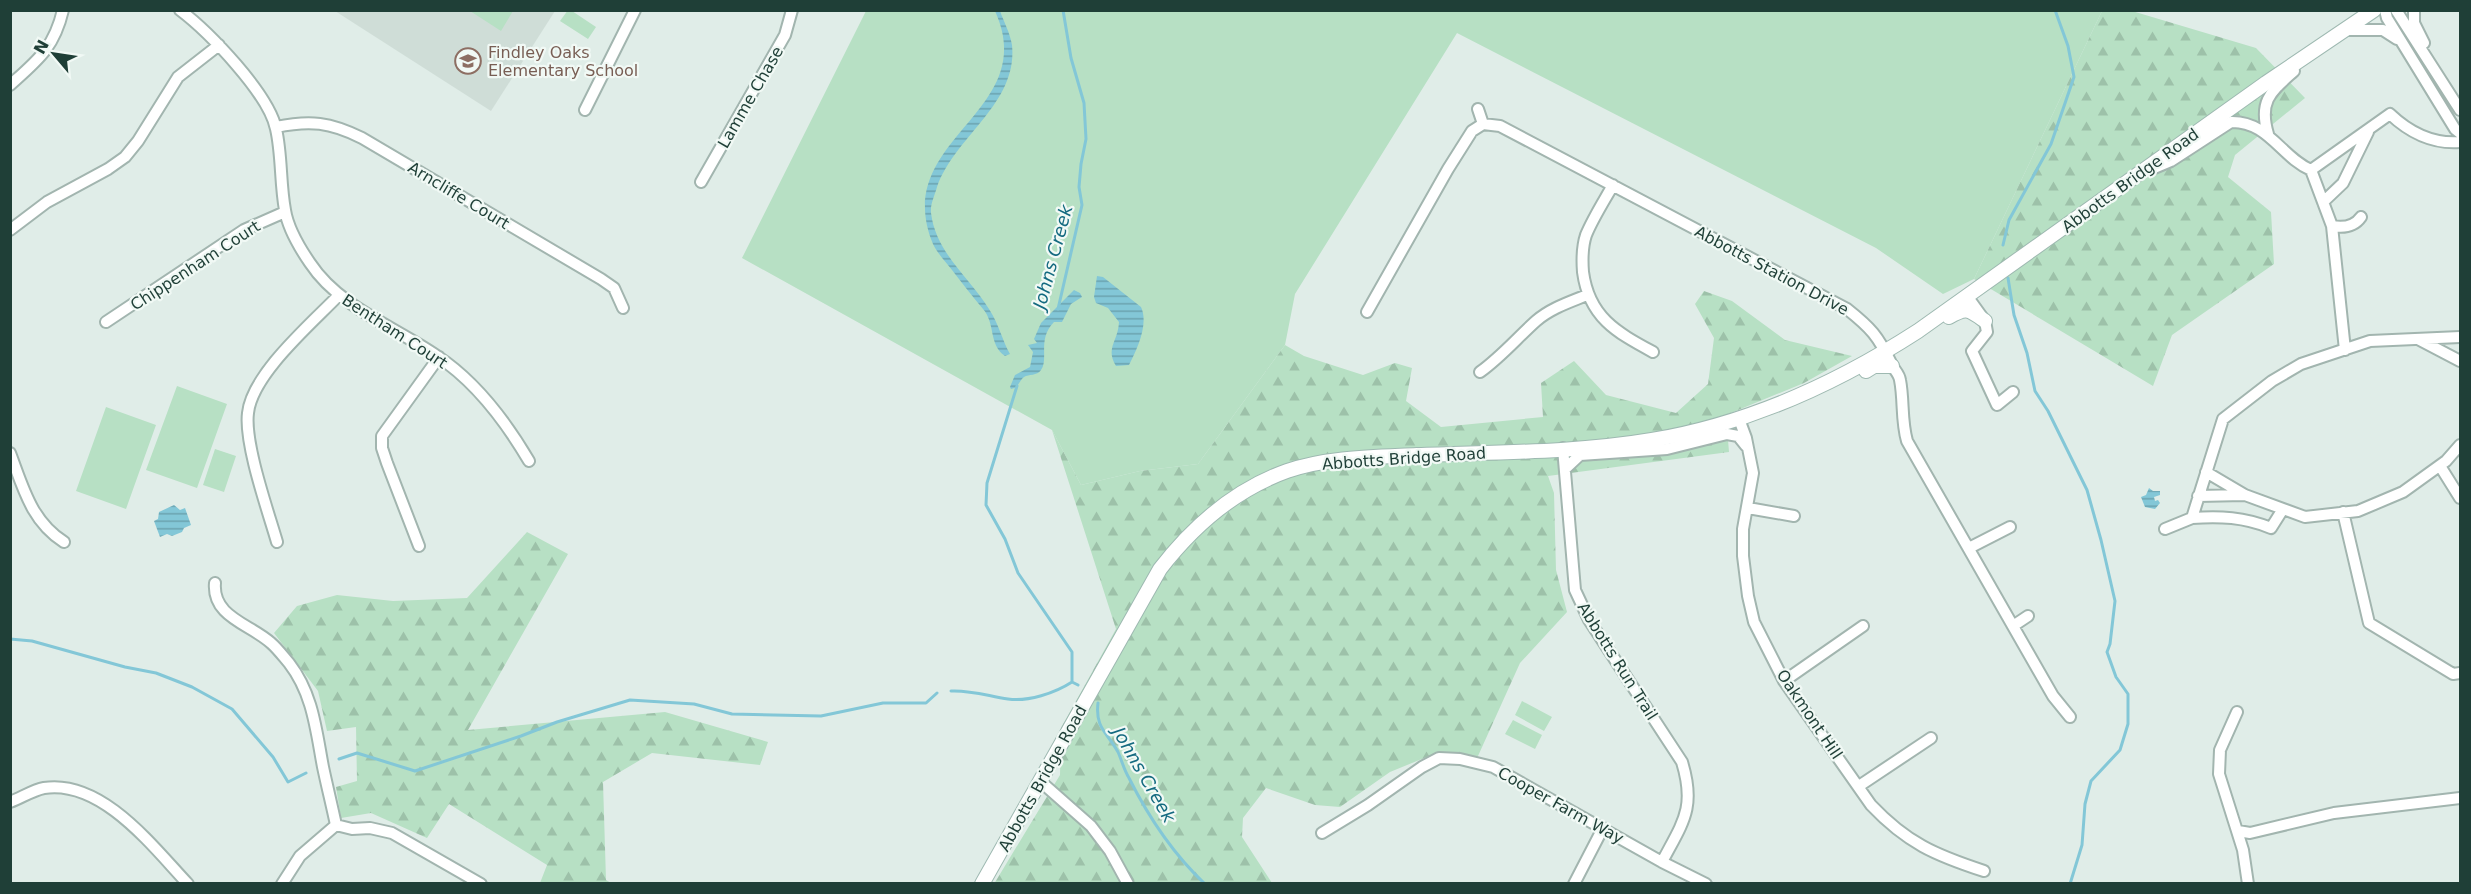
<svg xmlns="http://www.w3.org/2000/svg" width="2471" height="894" font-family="'DejaVu Sans',sans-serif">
<defs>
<pattern id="forest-firs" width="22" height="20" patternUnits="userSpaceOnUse" patternTransform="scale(1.5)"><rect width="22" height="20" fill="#b7e0c4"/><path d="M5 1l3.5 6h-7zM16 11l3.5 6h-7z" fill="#9dc1a9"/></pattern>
<pattern id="water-rules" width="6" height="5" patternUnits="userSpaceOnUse" patternTransform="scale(1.5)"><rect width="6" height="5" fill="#83c7d7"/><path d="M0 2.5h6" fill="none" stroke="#6ba3af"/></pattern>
</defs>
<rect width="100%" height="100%" fill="#e0ede8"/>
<path fill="#cfddd7" d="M 335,11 L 555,11 L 491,111 Z"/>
<path fill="#b7e0c4" d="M 568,10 L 572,11 L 596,27 L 588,39 L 560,21 Z
M 470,11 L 513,11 L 501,31 Z
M 866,11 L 2102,11 L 1974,279 L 1943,294 L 1876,248 L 1457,33 L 1295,294 L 1285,345 L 1198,464 L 1140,471 L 1081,485 L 1052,430 L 742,258 Z
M 2395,16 L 2447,100 L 2444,102 L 2392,17 Z
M 177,386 L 227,404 L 197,488 L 146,470 Z
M 106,407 L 156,425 L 126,509 L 76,491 Z
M 215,449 L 236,456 L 224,492 L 203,485 Z
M 1522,701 L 1552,717 L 1544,731 L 1515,715 Z
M 1513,720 L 1542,735 L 1535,749 L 1505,734 Z"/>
<path fill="url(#forest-firs)" d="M 2102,11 L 2132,11 L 2256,48 L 2305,98 L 2235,155 L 2228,177 L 2271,212 L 2274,264 L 2172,335 L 2153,386 L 1974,279 Z
M 1704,291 L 1732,301 L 1785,340 L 1852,356 L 1804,383 L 1726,415 L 1729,452 L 1548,476 L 1554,493 L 1556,570 L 1567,612 L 1520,663 L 1478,756 L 1434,754 L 1390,772 L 1340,807 L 1315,805 L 1266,788 L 1243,818 L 1242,837 L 1272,883 L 994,884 L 1060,775 L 1061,728 L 1116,629 L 1052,430 L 1081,485 L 1140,471 L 1198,464 L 1285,345 L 1304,356 L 1363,375 L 1395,363 L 1412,368 L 1406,401 L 1441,427 L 1543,417 L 1541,383 L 1574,361 L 1606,395 L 1676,413 L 1708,384 L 1714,338 L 1695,304 Z
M 527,532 L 568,554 L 468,730 L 665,712 L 768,742 L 760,765 L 652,753 L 603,782 L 606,880 L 611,883 L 540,883 L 547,865 L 449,804 L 427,838 L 371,813 L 341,818 L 336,787 L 357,781 L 356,727 L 327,731 L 318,691 L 274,633 L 297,606 L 337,595 L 393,601 L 467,598 Z"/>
<path fill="url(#water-rules)" d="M 995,11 L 1000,11 C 1004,22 1010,33 1012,45 C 1018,104 955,136 937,187 C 935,195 930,204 931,213 C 936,253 969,277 989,309 C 999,324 1002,340 1010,354 L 1005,356 C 988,344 996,324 983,309 C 972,296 962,283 952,270 C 946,262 937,253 933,244 C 889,138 1042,114 995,11 Z
M 1097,276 L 1103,277 L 1141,307 C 1149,324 1137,349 1129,365 L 1116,366 C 1105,348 1118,342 1119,322 L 1108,308 L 1096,303 L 1094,297 Z
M 1074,290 L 1080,293 L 1082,297 L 1071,304 L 1062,322 L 1054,322 C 1037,339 1049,359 1041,370 C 1037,376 1029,374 1024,377 C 1018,382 1019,388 1011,389 L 1010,387 L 1015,375 L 1030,367 L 1033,352 L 1028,345 L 1037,343 L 1034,339 L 1041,323 Z
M 2149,488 L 2153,491 L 2160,491 L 2160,495 L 2154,497 L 2155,501 L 2158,500 L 2160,503 L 2155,509 L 2145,507 L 2141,497 L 2146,495 Z
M 174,505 L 180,510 L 185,508 L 191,525 L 184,528 L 182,532 L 172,536 L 167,534 L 160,537 L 154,521 L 158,519 L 159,512 Z"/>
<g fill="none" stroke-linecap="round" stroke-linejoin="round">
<path stroke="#83c7d7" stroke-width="3" d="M 2003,245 L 2009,220 L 2051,144 L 2074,77 L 2068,46 L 2055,10
M 2008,278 L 2014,315 L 2027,353 L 2035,391 L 2048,411 L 2087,490 L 2101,540 L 2115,601 L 2110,644 L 2107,652 L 2116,677 L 2128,694 L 2128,724 L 2120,750 L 2091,781 L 2085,804 L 2082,845 L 2070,884
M 1058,309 L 1082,205 L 1079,187 L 1081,164 L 1086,139 L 1084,103 L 1071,58 L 1063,10
M 1017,386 L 987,483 L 986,505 L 1005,539 L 1018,573 L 1072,652 L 1072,682
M 10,639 L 32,641 L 125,667 L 156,673 L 192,687 L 232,709 L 273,757 L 288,782 L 306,773
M 1072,682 L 1078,685
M 951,691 C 971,690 988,696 1008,699 C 1028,702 1055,693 1072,682
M 1098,703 C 1095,728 1107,732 1118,752 C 1122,761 1124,770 1129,778 C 1149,818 1172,853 1205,884
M 339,759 L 357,753 L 415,771 L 521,736 L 557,722 L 630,700 L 694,704 L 732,714 L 821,716 L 883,703 L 926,703 L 937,693"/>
<g stroke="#a2b5af" stroke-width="14">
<path id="street" d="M 180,10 C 209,32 269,94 276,129 C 282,155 280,183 285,210 C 288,229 299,247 310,263 C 339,307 395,327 437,356 C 475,381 506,422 529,461
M 2385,10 L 2387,18 L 2455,129 L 2460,133
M 2396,10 L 2460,110
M 2414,10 L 2414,23 L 2424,43
M 2344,30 L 2383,30 L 2397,39
M 10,85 C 38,60 54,48 63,10
M 1478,109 L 1483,124
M 585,110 L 635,10
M 276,127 C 310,120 330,122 362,138 L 601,279 L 614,288 L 623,308
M 2268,134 C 2258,100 2272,91 2294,71
M 2152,169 L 2171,161 L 2231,122 C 2268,121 2281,157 2311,170 L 2390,114 C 2410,133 2433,144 2460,142
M 2311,170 L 2332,226 L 2345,350
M 701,182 L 785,35 L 792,10
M 1613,185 C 1604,201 1593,218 1586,235 C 1582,247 1582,259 1583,272 C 1589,317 1616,332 1653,352
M 2323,202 L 2343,183 L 2368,132
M 2332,226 C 2343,228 2354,227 2361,217
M 10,230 L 47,202 L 108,169 L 125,157 L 138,141 L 178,77 L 219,45
M 1967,296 L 1985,321 L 1987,332 L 1972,351 L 1997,405 L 2013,392
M 1367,312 L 1448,169 L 1472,131 L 1483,124 L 1500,126 L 1847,309 C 1871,328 1878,336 1891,363 C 1893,369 1899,373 1900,380 C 1904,400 1901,420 1907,441 L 2053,696 L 2070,717
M 106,322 L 244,230 L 285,212
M 2418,339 L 2460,361
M 1480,372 C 1501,357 1517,338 1536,321 C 1551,308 1570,302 1587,295
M 1739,419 L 1746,438 L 1753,473 L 1743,529 L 1743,556 L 1748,596 L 1754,622 L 1784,681 L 1871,805 C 1907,843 1935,855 1984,871
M 1563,448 L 1575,590 L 1589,620 L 1682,762 C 1696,808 1683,822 1662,862
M 10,453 C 23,487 31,521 64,542
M 2440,466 L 2460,498
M 1565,469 L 1580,455 L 1667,449 L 1727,434 L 1738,436 L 1746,446
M 2206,472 L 2245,495 L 2305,517 L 2358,511 L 2403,492 L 2446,461 L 2460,445
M 2198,496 L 2244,495
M 1748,508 L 1794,516
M 2343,512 L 2369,623 L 2453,674 L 2460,673
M 2192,518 C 2220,516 2244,517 2271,528 L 2283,509
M 2165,529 L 2192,518 L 2223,419 L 2272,381 L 2301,364 L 2370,341 L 2460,337
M 277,542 C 268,511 244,443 248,413 C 252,374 312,323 339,295
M 419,546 L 387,463 L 382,448 L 382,436 L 439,357
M 1969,548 L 2010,527
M 215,583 C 212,617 250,624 271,643 C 277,648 283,656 289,663 C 313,694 316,730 323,767 C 327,786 332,806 336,825
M 2013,626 L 2028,616
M 1784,681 L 1863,626
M 2237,712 L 2220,750 L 2219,774 L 2243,850 L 2248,884
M 1040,781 L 1091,826 L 1110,851 L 1128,884
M 1859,786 L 1931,738
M 10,802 C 21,798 33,790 44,788 C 102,779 153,847 188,884
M 2238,831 L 2250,833 L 2334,813 L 2460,798
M 1322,833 L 1368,805 L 1422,767 L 1439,758 L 1460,759 L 1493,767 L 1662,862 L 1706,884
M 282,884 L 300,856 L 336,825 L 352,829 L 370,828 L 392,833 L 481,884
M 1574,884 L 1603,828"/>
</g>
<g stroke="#9eb9b1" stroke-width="16">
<path id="secondary" d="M 1949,317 C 1967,307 1968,309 1985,321
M 1866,371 L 1874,366 L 1892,366
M 982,884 L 1160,569 C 1194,525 1234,490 1287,471 C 1328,457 1374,457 1417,455 C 1495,452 1575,453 1652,440 C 1748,424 1836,384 1918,331 L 2266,83 L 2374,10"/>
</g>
<use href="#street" stroke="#fff" stroke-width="10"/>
<use href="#secondary" stroke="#fff" stroke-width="14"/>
</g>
<defs>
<g id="school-ring" transform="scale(1.35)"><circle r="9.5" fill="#f1f9f5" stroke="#8d6e63" stroke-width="1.5"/><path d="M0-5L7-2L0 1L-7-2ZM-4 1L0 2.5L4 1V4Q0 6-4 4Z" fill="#8d6e63"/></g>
</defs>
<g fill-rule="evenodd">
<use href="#school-ring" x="468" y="61"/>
</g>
<g text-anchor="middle" stroke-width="4.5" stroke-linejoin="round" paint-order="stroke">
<g font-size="16" fill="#785e54" stroke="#f1f9f5" text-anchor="start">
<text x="488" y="58">Findley Oaks<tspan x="488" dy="18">Elementary School</tspan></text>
</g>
<g font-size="16" fill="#1f3f37" stroke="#f1f9f5">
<text transform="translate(750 97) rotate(-60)" y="6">Lamme Chase</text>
<text transform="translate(2130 180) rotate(-36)" y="6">Abbotts Bridge Road</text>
<text transform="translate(459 195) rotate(31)" y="6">Arncliffe Court</text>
<text transform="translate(195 265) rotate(-33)" y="6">Chippenham Court</text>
<text transform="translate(1772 270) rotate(28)" y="6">Abbotts Station Drive</text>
<text transform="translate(395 331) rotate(33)" y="6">Bentham Court</text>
<text transform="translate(1404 458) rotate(-4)" y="6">Abbotts Bridge Road</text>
<text transform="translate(1618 661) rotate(58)" y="6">Abbotts Run Trail</text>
<text transform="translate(1810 714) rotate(56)" y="6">Oakmont Hill</text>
<text transform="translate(1042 778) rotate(-61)" y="6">Abbotts Bridge Road</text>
<text transform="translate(1561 805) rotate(29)" y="6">Cooper Farm Way</text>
</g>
<g font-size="18" font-style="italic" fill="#146a80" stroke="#f1f9f5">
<text transform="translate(1053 257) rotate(-75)" y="6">Johns Creek</text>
<text transform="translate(1144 775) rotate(60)" y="6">Johns Creek</text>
</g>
</g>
<rect width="2471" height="894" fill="none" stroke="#1f3f37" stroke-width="24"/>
<g transform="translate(54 54) rotate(299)" stroke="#f1f9f5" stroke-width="4.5" paint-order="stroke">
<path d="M0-4.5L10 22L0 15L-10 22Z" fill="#1f3f37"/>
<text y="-9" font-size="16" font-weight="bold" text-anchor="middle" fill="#1f3f37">N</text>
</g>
</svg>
